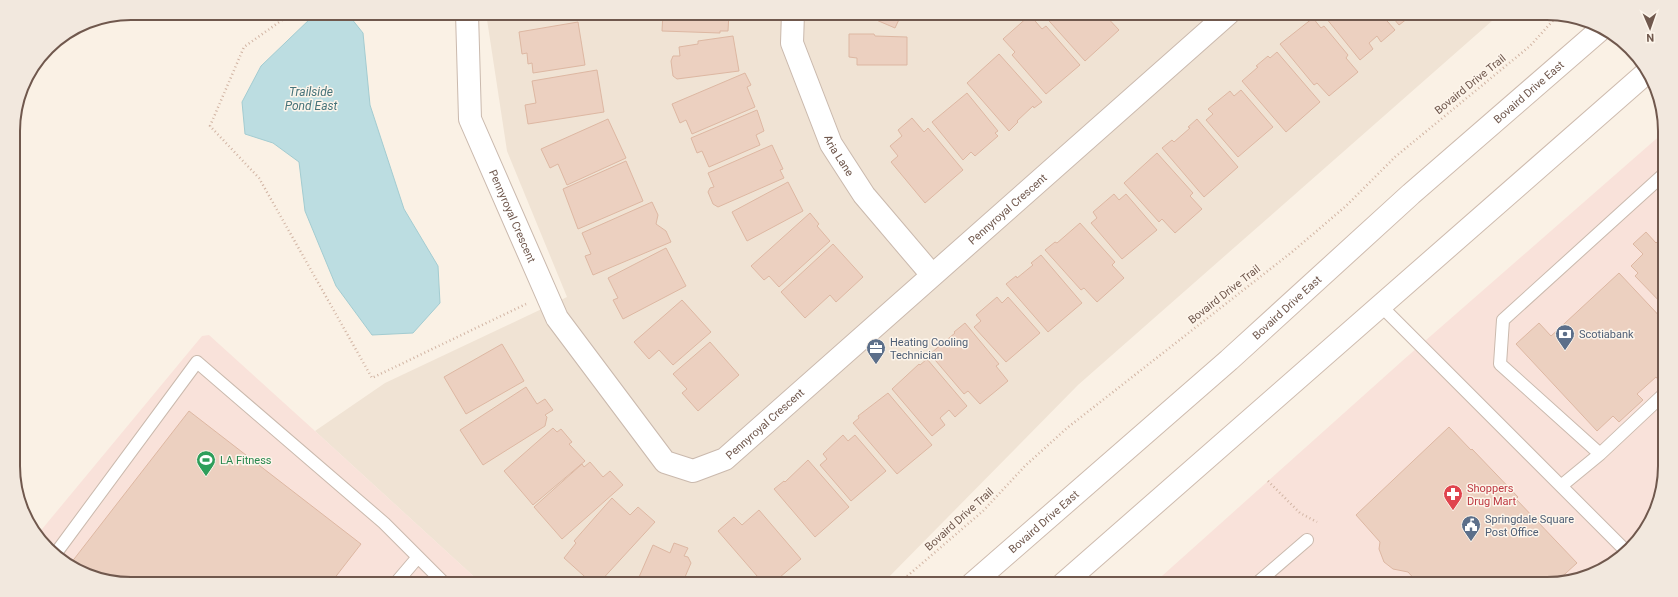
<svg xmlns="http://www.w3.org/2000/svg" width="1678" height="597" font-family="Roboto,sans-serif">
<rect width="100%" height="100%" fill="#faf1e5"/>
<path fill="#f0e3d4" d="M 486,13 L 1501,13 L 1078,385 L 882,584 L 482,584 L 315,431 L 385,383 L 567,297 L 507,151 Z"/>
<path fill="#f9e2da" d="M 1664,132 L 1665,466 L 1659,503 L 1645,532 L 1619,559 L 1592,575 L 1554,584 L 1153,584 L 1401,362 Z
M 209,335 L 315,431 L 482,584 L 131,584 L 94,578 L 43,544 L 38,534 L 202,336 Z"/>
<path fill="#bcdde1" stroke="#a3ccd1" d="M 327,13 L 347,13 L 363,33 L 370,105 L 404,209 L 438,266 L 440,303 L 413,333 L 372,335 L 336,286 L 305,211 L 299,162 L 273,143 L 245,134 L 242,102 L 261,66 L 312,17 Z"/>
<path fill="#ecd0c0" stroke="#ddb7a2" d="M 550,13 L 577,13 L 577,15 Z
M 663,13 L 729,13 L 728,31 L 720,31 L 720,33 L 662,31 Z
M 860,13 L 909,13 L 908,16 L 902,13 L 895,28 Z
M 1042,13 L 1103,13 L 1119,30 L 1085,61 Z
M 1111,13 L 1138,13 L 1131,20 L 1125,13 L 1119,18 L 1116,14 L 1113,16 Z
M 1331,13 L 1380,13 L 1395,30 L 1381,42 L 1377,36 L 1369,43 L 1373,49 L 1360,60 L 1326,18 Z
M 1389,13 L 1410,13 L 1412,15 L 1399,25 Z
M 1030,15 L 1042,29 L 1046,26 L 1080,65 L 1046,94 L 1012,55 L 1015,52 L 1003,39 Z
M 1313,18 L 1321,28 L 1324,26 L 1348,55 L 1346,58 L 1358,72 L 1329,96 L 1317,83 L 1314,85 L 1280,44 Z
M 578,22 L 585,65 L 533,73 L 532,63 L 528,64 L 527,53 L 522,54 L 519,32 Z
M 849,34 L 874,34 L 875,36 L 907,37 L 907,65 L 857,65 L 857,58 L 849,57 Z
M 733,36 L 739,71 L 677,79 L 673,76 L 671,61 L 673,56 L 680,56 L 679,47 L 698,44 L 698,41 Z
M 1277,52 L 1320,102 L 1286,132 L 1242,81 L 1258,67 L 1256,66 L 1268,56 L 1270,58 Z
M 999,54 L 1042,102 L 1034,108 L 1033,106 L 1017,121 L 1018,122 L 1009,131 L 967,83 Z
M 597,70 L 604,112 L 528,124 L 525,105 L 536,103 L 532,81 Z
M 745,73 L 751,85 L 747,87 L 755,107 L 692,134 L 686,120 L 680,123 L 672,104 Z
M 1241,90 L 1273,127 L 1238,157 L 1206,120 L 1213,114 L 1208,109 L 1230,91 L 1234,96 Z
M 967,93 L 998,131 L 995,133 L 998,136 L 975,156 L 971,152 L 963,160 L 932,122 Z
M 757,110 L 764,131 L 756,135 L 760,145 L 709,167 L 702,151 L 697,153 L 691,138 Z
M 912,118 L 924,132 L 928,128 L 963,170 L 925,203 L 891,162 L 898,156 L 890,146 L 902,136 L 898,130 Z
M 608,119 L 626,158 L 567,185 L 558,164 L 550,168 L 541,149 Z
M 1197,119 L 1238,167 L 1204,197 L 1162,148 L 1172,140 L 1174,142 L 1190,128 L 1188,127 Z
M 772,145 L 783,169 L 780,170 L 784,178 L 718,207 L 713,204 L 708,192 L 710,188 L 714,187 L 708,173 Z
M 1157,153 L 1193,193 L 1190,196 L 1202,209 L 1175,233 L 1162,219 L 1159,222 L 1124,183 Z
M 626,161 L 643,201 L 578,229 L 563,189 Z
M 788,182 L 803,211 L 747,241 L 732,212 Z
M 1114,194 L 1119,200 L 1126,194 L 1157,230 L 1122,259 L 1091,223 L 1097,218 L 1093,212 Z
M 652,202 L 658,215 L 656,224 L 666,231 L 671,242 L 593,275 L 585,256 L 591,254 L 582,233 Z
M 810,213 L 819,224 L 817,226 L 830,241 L 779,287 L 769,276 L 764,280 L 751,266 Z
M 1080,223 L 1115,262 L 1112,265 L 1124,278 L 1097,302 L 1084,288 L 1081,290 L 1045,250 L 1055,242 L 1057,243 Z
M 1646,232 L 1656,243 L 1664,235 L 1665,307 L 1635,276 L 1638,273 L 1631,266 L 1643,254 L 1633,244 Z
M 833,244 L 863,277 L 836,302 L 830,295 L 805,318 L 781,292 Z
M 666,248 L 686,286 L 623,319 L 613,300 L 618,298 L 608,278 Z
M 1041,255 L 1082,303 L 1048,332 L 1006,284 L 1016,276 L 1017,278 L 1033,265 L 1031,263 Z
M 1619,273 L 1665,322 L 1665,379 L 1661,383 L 1656,377 L 1637,394 L 1643,400 L 1619,422 L 1613,416 L 1597,431 L 1516,344 L 1539,323 L 1551,336 Z
M 997,297 L 1002,303 L 1008,297 L 1040,333 L 1006,362 L 974,327 L 981,321 L 976,315 Z
M 682,300 L 711,332 L 673,365 L 659,350 L 649,359 L 634,342 Z
M 965,323 L 999,364 L 996,366 L 1008,381 L 980,404 L 968,391 L 964,394 L 930,354 L 955,333 L 954,332 Z
M 710,342 L 739,375 L 698,411 L 682,393 L 687,389 L 673,374 Z
M 502,344 L 524,381 L 466,414 L 444,377 Z
M 927,359 L 967,406 L 955,417 L 949,410 L 940,418 L 945,425 L 932,436 L 892,389 L 919,364 L 920,365 Z
M 526,387 L 537,404 L 545,399 L 553,410 L 545,415 L 547,417 L 545,426 L 483,465 L 460,430 Z
M 888,393 L 932,445 L 897,474 L 853,423 L 859,418 L 858,416 Z
M 189,411 L 361,544 L 330,584 L 131,584 L 94,578 L 71,563 Z
M 1449,427 L 1471,450 L 1472,449 L 1518,497 L 1516,499 L 1577,563 L 1555,583 L 1532,584 L 1529,580 L 1525,584 L 1419,584 L 1408,572 L 1393,569 L 1384,562 L 1379,549 L 1380,542 L 1356,515 Z
M 553,428 L 557,432 L 561,429 L 572,442 L 569,444 L 585,461 L 533,505 L 504,471 Z
M 843,435 L 848,441 L 855,435 L 886,471 L 851,501 L 820,465 L 827,459 L 823,454 Z
M 808,460 L 849,507 L 815,537 L 774,489 L 784,481 L 785,482 Z
M 590,462 L 603,477 L 610,471 L 623,485 L 562,539 L 534,507 L 582,464 L 584,467 Z
M 612,498 L 630,515 L 638,507 L 655,522 L 598,584 L 593,584 L 564,558 L 576,543 L 574,541 Z
M 759,510 L 801,559 L 772,584 L 764,584 L 718,531 L 734,517 L 742,525 Z
M 674,543 L 688,548 L 684,556 L 688,557 L 691,563 L 682,584 L 636,584 L 653,545 L 670,553 Z"/>
<g fill="none" stroke-linecap="round" stroke-linejoin="round">
<g stroke="#cab9ad" stroke-width="14">
<path id="service" d="M 1381,306 L 1626,551
M 1600,454 L 1665,393
M 1561,486 L 1600,454 L 1500,364 L 1503,320 L 1664,174
M 56,553 L 197,362 L 384,523 L 445,584
M 395,584 L 418,557
M 1256,584 L 1307,540"/>
</g>
<g stroke="#cab9ad" stroke-width="24">
<g id="minor">
<path id="s1" d="M 467,13 L 470,119 L 557,318 L 665,462 L 693,471 L 725,459 L 1229,13"/>
<path id="s2" d="M 793,13 L 792,43 L 831,144 L 864,195 L 932,275"/>
</g>
</g>
<g stroke="#cebbae" stroke-width="24">
<g id="secondary">
<path id="s3" d="M 972,584 L 1229,360 L 1411,194 L 1600,30"/>
<path d="M 1063,584 L 1645,74"/>
</g>
</g>
<path stroke="#d1b4a3" stroke-width="2.5" stroke-dasharray="1 3" stroke-linecap="butt" d="M 292,13 L 244,47 L 210,126 L 259,178 L 372,378 L 526,304
M 1268,481 L 1300,513 L 1317,522
M 898,584 L 983,511 L 1025,466 L 1067,428 L 1292,252 L 1346,206 L 1395,157 L 1530,46 L 1558,15"/>
<use href="#service" stroke="#fff" stroke-width="12"/>
<use href="#minor" stroke="#fff" stroke-width="22"/>
<use href="#secondary" stroke="#fff" stroke-width="22"/>
</g>
<defs>
<g id="bank-pin" transform="scale(1)"><path d="M0 17L-7.5 6A9.5 9.5 0 1 1 7.5 6Z" fill="#5c6f8a" stroke="#fdf5eb"/><path d="M-6-4H6V4H-6ZM0-2.3a2.3 2.3 0 1 0 0 4.6a2.3 2.3 0 1 0 0-4.6Z" fill="#fff"/></g>
<g id="office-pin" transform="scale(1)"><path d="M0 17L-7.5 6A9.5 9.5 0 1 1 7.5 6Z" fill="#5c6f8a" stroke="#fdf5eb"/><path d="M-6-3h4V-5.5h4V-3h4V5H-6ZM-1-4.5V-3h2v-1.5ZM-6 0V1H6V0Z" fill="#fff"/></g>
<g id="stadium-pin" transform="scale(1)"><path d="M0 17L-7.5 6A9.5 9.5 0 1 1 7.5 6Z" fill="#2e9e5b" stroke="#fdf5eb"/><path d="M0-5a6.5 5 0 1 0 0 10a6.5 5 0 1 0 0-10ZM-3.5-1.8h7v3.6h-7Z" fill="#fff"/></g>
<g id="pharmacy-pin" transform="scale(1)"><path d="M0 17L-7.5 6A9.5 9.5 0 1 1 7.5 6Z" fill="#e0444e" stroke="#fdf5eb"/><path d="M-2-6h4v4h4v4h-4v4h-4v-4h-4v-4h4Z" fill="#fff"/></g>
<g id="civic-pin" transform="scale(1)"><path d="M0 17L-7.5 6A9.5 9.5 0 1 1 7.5 6Z" fill="#5c6f8a" stroke="#fdf5eb"/><path d="M-.6-6.5H3V-4.5H.6V-3L4-1V1h2V6H-6V1h2V-1L-.6-3ZM-1.2 2.5V6h2.4V2.5Z" fill="#fff"/></g>
</defs>
<g fill-rule="evenodd">
<use href="#bank-pin" x="1565" y="334"/>
<use href="#office-pin" x="876" y="348"/>
<use href="#stadium-pin" x="206" y="460"/>
<use href="#pharmacy-pin" x="1453" y="494"/>
<use href="#civic-pin" x="1471" y="525"/>
</g>
<g text-anchor="middle" stroke-width="3" stroke-linejoin="round" paint-order="stroke">
<g font-size="11" fill="#70584d" stroke="#fdf5eb">
<text transform="translate(1470 84) rotate(-39)" y="4">Bovaird Drive Trail</text>
<text dy="4" stroke="none"><textPath href="#s3" startOffset="743">Bovaird Drive East</textPath></text>
<text dy="4" stroke="none"><textPath href="#s2" startOffset="152">Aria Lane</textPath></text>
<text dy="4" stroke="none"><textPath href="#s1" startOffset="944">Pennyroyal Crescent</textPath></text>
<text dy="4" stroke="none"><textPath href="#s1" startOffset="212">Pennyroyal Crescent</textPath></text>
<text transform="translate(1224 294) rotate(-38)" y="4">Bovaird Drive Trail</text>
<text dy="4" stroke="none"><textPath href="#s3" startOffset="419">Bovaird Drive East</textPath></text>
<text dy="4" stroke="none"><textPath href="#s1" startOffset="620">Pennyroyal Crescent</textPath></text>
<text transform="translate(959 519) rotate(-42)" y="4">Bovaird Drive Trail</text>
<text dy="4" stroke="none"><textPath href="#s3" startOffset="95">Bovaird Drive East</textPath></text>
</g>
<g font-size="11" fill="#4e5e75" stroke="#fdf5eb" text-anchor="start">
<text x="1579" y="338">Scotiabank</text>
<text x="890" y="346">Heating Cooling<tspan x="890" dy="13">Technician</tspan></text>
<text x="1485" y="523">Springdale Square<tspan x="1485" dy="13">Post Office</tspan></text>
</g>
<g font-size="11" fill="#27864d" stroke="#fdf5eb" text-anchor="start">
<text x="220" y="464">LA Fitness</text>
</g>
<g font-size="11" fill="#be3a42" stroke="#fdf5eb" text-anchor="start">
<text x="1467" y="492">Shoppers<tspan x="1467" dy="13">Drug Mart</tspan></text>
</g>
<g font-size="12" font-style="italic" fill="#46737a" stroke="#fdf5eb">
<text x="311" y="96">Trailside<tspan x="311" dy="14">Pond East</tspan></text>
</g>
</g>
<path d="M0 0H1678V597H0ZM131 20H1547A111 111 0 0 1 1658 131V466A111 111 0 0 1 1547 577H131A111 111 0 0 1 20 466V131A111 111 0 0 1 131 20Z" fill="#f2e8de" fill-rule="evenodd"/>
<path fill="none" stroke="#70584d" stroke-width="2" d="M131 20H1547A111 111 0 0 1 1658 131V466A111 111 0 0 1 1547 577H131A111 111 0 0 1 20 466V131A111 111 0 0 1 131 20Z"/>
<g transform="translate(1650 28) rotate(178)" stroke="#fdf5eb" stroke-width="3" paint-order="stroke">
<path d="M0-3L7 15L0 10L-7 15Z" fill="#70584d"/>
<text y="-6" font-size="11" font-weight="bold" text-anchor="middle" fill="#70584d">N</text>
</g>
</svg>
